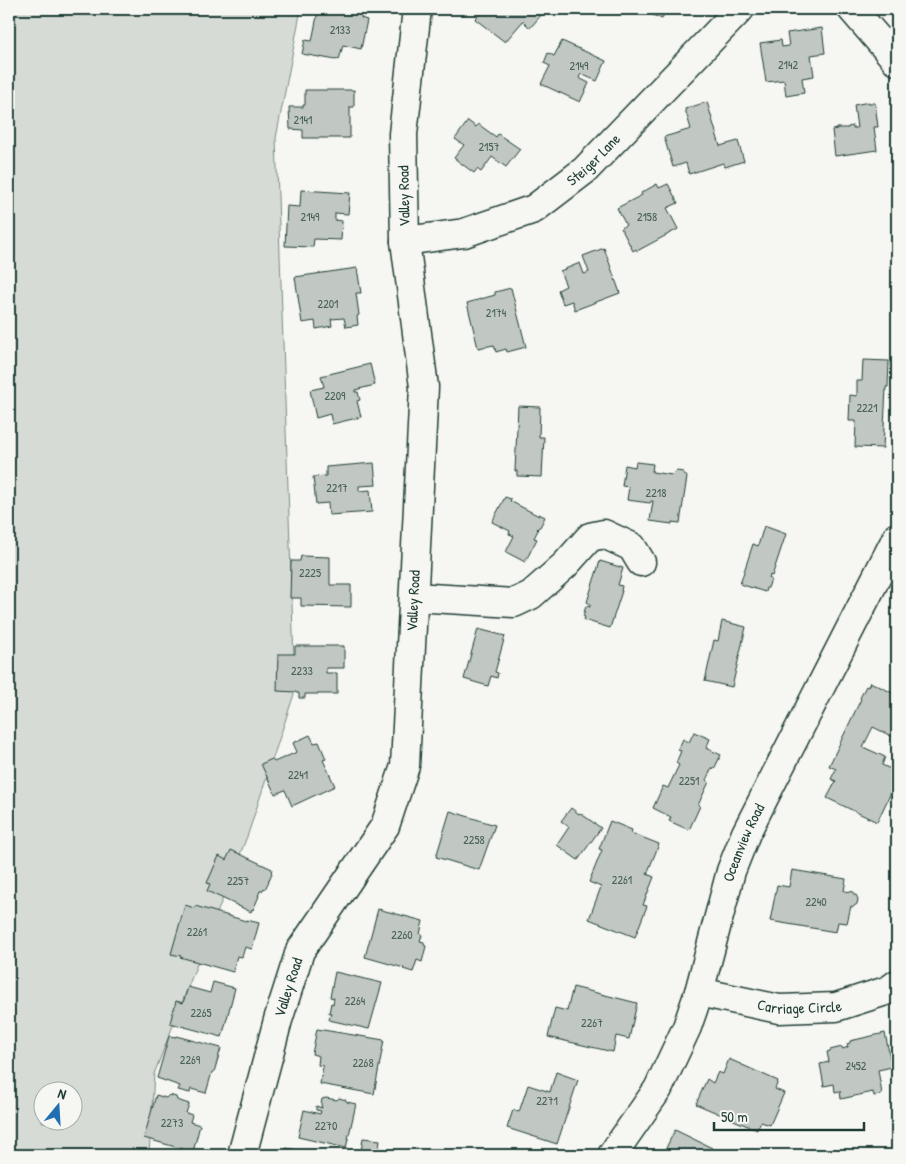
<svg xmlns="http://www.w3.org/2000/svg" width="906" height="1164" font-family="'Patrick Hand',sans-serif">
<rect width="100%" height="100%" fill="#f6f6f2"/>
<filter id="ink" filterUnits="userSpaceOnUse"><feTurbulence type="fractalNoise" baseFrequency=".02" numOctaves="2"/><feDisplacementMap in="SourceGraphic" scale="10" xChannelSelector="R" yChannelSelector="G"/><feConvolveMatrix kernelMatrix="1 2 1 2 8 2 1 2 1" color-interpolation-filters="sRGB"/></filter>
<g filter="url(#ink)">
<path fill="#d6dbd6" stroke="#7a8c85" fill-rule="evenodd" d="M 9,9 L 301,9 L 276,138 L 295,691 L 248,834 L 154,1074 L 149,1155 L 9,1155 ZM 42,1092 L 72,1092 L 72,1122 L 42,1122 Z"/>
<path fill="#c1c8c3" stroke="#1f3d34" d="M 321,9 L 363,9 L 361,18 L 367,20 L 361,49 L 343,45 L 339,60 L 337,59 L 336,60 L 302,54 L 305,40 L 312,41 L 318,11 L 320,12 Z
M 484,9 L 544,9 L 543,13 L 530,28 L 523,21 L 505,42 L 475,19 Z
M 638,9 L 666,9 L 662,19 Z
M 822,28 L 825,53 L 811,55 L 814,76 L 802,78 L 804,93 L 786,96 L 784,80 L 766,82 L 760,43 L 781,40 L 782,47 L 789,46 L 787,33 Z
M 562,41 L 606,61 L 597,81 L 581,74 L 579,78 L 589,83 L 580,102 L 541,84 L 550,66 L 544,63 L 548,53 L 554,56 Z
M 305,90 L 354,90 L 354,107 L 350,107 L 350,138 L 303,138 L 303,130 L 290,129 L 289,107 L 303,107 L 303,105 L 305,105 Z
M 707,102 L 720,146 L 738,141 L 744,161 L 725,167 L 723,163 L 689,174 L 686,163 L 673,167 L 664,137 L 691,129 L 685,109 Z
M 869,102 L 869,103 L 875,103 L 878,127 L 874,127 L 877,150 L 835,156 L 832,130 L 837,129 L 837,128 L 848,128 L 848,127 L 853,126 L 853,128 L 857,128 L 854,105 Z
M 468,121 L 476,127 L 478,124 L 496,137 L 498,134 L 520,149 L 506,167 L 492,157 L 481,172 L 477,169 L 474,173 L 454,158 L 464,145 L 455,139 Z
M 657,184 L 659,188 L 668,184 L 678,203 L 667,208 L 678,229 L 637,251 L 636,249 L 633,251 L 621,228 L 626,225 L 617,208 L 642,195 L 641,193 Z
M 301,190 L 350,193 L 348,214 L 335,213 L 335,220 L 342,221 L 341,240 L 314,239 L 313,247 L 285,246 L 287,206 L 300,207 Z
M 604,248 L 620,293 L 575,310 L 572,301 L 563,304 L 558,290 L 566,286 L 560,271 L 580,263 L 584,274 L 589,272 L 583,256 Z
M 357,268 L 361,293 L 356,293 L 359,315 L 357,316 L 358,325 L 346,327 L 344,318 L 331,319 L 332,326 L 316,329 L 315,321 L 302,323 L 295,277 Z
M 511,288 L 526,347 L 507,352 L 506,349 L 496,352 L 494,345 L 478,348 L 467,303 L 495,295 L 495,292 Z
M 863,360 L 889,361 L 888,387 L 886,387 L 883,448 L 855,447 L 856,421 L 849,421 L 850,395 L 857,396 L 857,381 L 862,381 Z
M 370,364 L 375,385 L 355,390 L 355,392 L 358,392 L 360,400 L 357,401 L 361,417 L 332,424 L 330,414 L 316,418 L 310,390 L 324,387 L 321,376 Z
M 518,406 L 540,407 L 539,437 L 544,437 L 542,477 L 517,476 L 517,471 L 515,471 Z
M 636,462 L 653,464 L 652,472 L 672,475 L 677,471 L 683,472 L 687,477 L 680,523 L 672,522 L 672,524 L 650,521 L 653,501 L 651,501 L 650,503 L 627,500 L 629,487 L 622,486 L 625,465 L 635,467 Z
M 374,463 L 376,485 L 359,486 L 359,491 L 370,490 L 372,512 L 329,515 L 328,503 L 316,504 L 313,477 L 326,476 L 326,467 Z
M 505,497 L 511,499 L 510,501 L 539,516 L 539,514 L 545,517 L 540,527 L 539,527 L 537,529 L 538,530 L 534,538 L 537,539 L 525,562 L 506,552 L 514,536 L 509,534 L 510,531 L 492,522 Z
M 764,526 L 786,534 L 772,576 L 770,575 L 769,578 L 771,579 L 768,588 L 766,588 L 765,592 L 740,584 L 753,544 L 758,546 Z
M 301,556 L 330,557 L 330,585 L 351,585 L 351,607 L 301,606 L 301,598 L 290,598 L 291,561 L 300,561 Z
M 600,561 L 623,568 L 618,585 L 622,586 L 621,591 L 622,591 L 610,628 L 584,620 L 585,617 L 583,616 L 586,606 L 590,607 L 590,604 L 587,602 Z
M 722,621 L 746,627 L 732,687 L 705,681 L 714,640 L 718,641 Z
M 478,629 L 505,636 L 495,672 L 498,673 L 497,678 L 491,676 L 488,686 L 464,679 Z
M 295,646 L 344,646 L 344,668 L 326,668 L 326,673 L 337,673 L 337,694 L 305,694 L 305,698 L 299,698 L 299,693 L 296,693 L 296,692 L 277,691 L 278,654 L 295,654 Z
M 870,682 L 897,695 L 897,739 L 873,727 L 863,747 L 885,757 L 882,765 L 897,772 L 897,780 L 877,822 L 827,798 L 836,781 L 831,779 L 836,769 L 829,766 L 861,699 L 860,698 L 866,686 L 868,687 Z
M 694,732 L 710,739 L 706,748 L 721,755 L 714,769 L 712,768 L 706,780 L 709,782 L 698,805 L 700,806 L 689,830 L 669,821 L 671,817 L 653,808 L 663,786 L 668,788 L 679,765 L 676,763 L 681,751 L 678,750 L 683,739 L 689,742 Z
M 310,735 L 314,743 L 319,742 L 326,759 L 323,760 L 335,786 L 292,806 L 285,790 L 275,794 L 261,764 L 272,759 L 274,762 L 297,752 L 293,743 Z
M 571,808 L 579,814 L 580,813 L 601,828 L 578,860 L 557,845 L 569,827 L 561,821 Z
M 450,811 L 495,825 L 479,870 L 436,857 Z
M 610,821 L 632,830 L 631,833 L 659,844 L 647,874 L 654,877 L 643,905 L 647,906 L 635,937 L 589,919 L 601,887 L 589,882 L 602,850 L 599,849 Z
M 231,850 L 272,869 L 271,872 L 272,873 L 269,880 L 268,880 L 269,881 L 265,889 L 264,888 L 262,891 L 260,891 L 258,896 L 259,896 L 253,910 L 252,909 L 251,912 L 207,891 L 210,884 L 207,883 L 219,856 L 226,860 Z
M 792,870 L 846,879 L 844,891 L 854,892 L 854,895 L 856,895 L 858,899 L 857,904 L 853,907 L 851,906 L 847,923 L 838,922 L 836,932 L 770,921 L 777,885 L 789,887 Z
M 185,905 L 194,908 L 195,906 L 246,921 L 247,920 L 259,923 L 252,949 L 245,947 L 242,957 L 237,956 L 233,972 L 180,957 L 181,956 L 171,954 Z
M 378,909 L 423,921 L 420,934 L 422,935 L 420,941 L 424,942 L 424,945 L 426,946 L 422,962 L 417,960 L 413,972 L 403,969 L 404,968 L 365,957 Z
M 335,972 L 382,983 L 369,1029 L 329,1020 L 331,1013 L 329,1013 L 331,1003 L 333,1004 L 334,998 L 330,997 Z
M 213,982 L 235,988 L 222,1037 L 170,1023 L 176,1001 L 183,1003 L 188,987 L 210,993 Z
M 573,987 L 637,1003 L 629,1039 L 616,1036 L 613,1052 L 548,1037 L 555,1008 L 567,1011 Z
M 317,1029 L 384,1040 L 374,1094 L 320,1084 L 323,1066 L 318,1065 L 319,1056 L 312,1054 Z
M 885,1033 L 892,1067 L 878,1070 L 882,1094 L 874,1096 L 873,1092 L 841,1099 L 840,1091 L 835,1092 L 834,1084 L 824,1086 L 820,1064 L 829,1062 L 827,1052 L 830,1051 L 830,1050 L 842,1047 L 843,1049 L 848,1047 L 847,1044 L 850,1043 L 850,1041 Z
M 169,1036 L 176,1037 L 176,1036 L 221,1048 L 214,1072 L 212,1072 L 206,1093 L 191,1089 L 190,1093 L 178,1090 L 180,1086 L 157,1078 Z
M 729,1059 L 778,1081 L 775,1089 L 784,1093 L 770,1125 L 761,1122 L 757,1130 L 696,1104 L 707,1079 L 713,1083 L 718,1072 L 723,1074 Z
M 556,1072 L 578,1080 L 557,1144 L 507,1128 L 513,1110 L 519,1112 L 528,1085 L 550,1092 Z
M 156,1095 L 166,1098 L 169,1095 L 176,1097 L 177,1100 L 189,1104 L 186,1113 L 192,1115 L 190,1122 L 200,1125 L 193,1152 L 144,1138 Z
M 326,1098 L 337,1100 L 339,1098 L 346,1100 L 347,1102 L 356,1104 L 346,1148 L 298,1137 L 304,1110 L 320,1114 L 321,1111 L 316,1110 L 316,1106 L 322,1108 L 321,1105 L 322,1099 Z
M 675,1130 L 712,1148 L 712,1149 L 724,1155 L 656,1155 L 658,1152 L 660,1153 L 661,1149 L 665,1150 Z
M 363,1138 L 380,1140 L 378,1155 L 361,1152 Z
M 286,1148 L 326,1155 L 285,1155 Z"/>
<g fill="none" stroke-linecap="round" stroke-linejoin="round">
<g stroke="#1f3d34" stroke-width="31">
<g id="minor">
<path d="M 852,9 L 897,61"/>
<path id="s1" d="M 405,241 L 464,233 L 534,209 L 585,170 L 740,9"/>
<path d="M 414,597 L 514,603 L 531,595 L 565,565 L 590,537 L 604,534 L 632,547 L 641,562"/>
<path id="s2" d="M 699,992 L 779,1009 L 836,1007 L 889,990 L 897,984"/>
<path id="s3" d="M 242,1155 L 278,1020 L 300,951 L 385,826 L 405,766 L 424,387 L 405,241 L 403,134 L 417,9"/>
<path id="s4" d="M 612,1155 L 658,1089 L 687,1027 L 699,992 L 731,871 L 746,833 L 897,537"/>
</g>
</g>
<use href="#minor" stroke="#f6f6f2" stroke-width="28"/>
</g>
</g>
<g text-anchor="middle" stroke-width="4.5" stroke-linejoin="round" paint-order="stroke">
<g font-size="12" fill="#486058">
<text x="340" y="34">2133</text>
<text x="788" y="69">2142</text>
<text x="579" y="70">2149</text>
<text x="303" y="124">2141</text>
<text x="489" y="151">2157</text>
<text x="310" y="221">2149</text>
<text x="647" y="221">2158</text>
<text x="328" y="308">2201</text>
<text x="496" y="317">2174</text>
<text x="335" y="400">2209</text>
<text x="867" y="412">2221</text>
<text x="337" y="492">2217</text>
<text x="656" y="497">2218</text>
<text x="310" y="577">2225</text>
<text x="302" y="675">2233</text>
<text x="298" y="779">2241</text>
<text x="689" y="785">2251</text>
<text x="474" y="844">2258</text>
<text x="622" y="884">2261</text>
<text x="238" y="885">2257</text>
<text x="816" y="906">2240</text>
<text x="197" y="936">2261</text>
<text x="402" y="939">2260</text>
<text x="355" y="1005">2264</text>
<text x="201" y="1017">2265</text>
<text x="592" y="1027">2267</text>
<text x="190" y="1064">2269</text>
<text x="363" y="1067">2268</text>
<text x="856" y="1070">2452</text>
<text x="547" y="1105">2271</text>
<text x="172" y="1127">2273</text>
<text x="326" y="1130">2270</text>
</g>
<g font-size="15" fill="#1f3d34" stroke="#f6f6f2">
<text dy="5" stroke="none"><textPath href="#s1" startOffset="211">Steiger Lane</textPath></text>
<text transform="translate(404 196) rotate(-91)" y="5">Valley Road</text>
<text dy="5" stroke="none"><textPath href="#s3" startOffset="592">Valley Road</textPath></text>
<text dy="5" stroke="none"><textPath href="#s4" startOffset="342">Oceanview Road</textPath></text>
<text dy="5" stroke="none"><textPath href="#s3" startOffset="174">Valley Road</textPath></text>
<text dy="5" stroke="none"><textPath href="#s2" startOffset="102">Carriage Circle</textPath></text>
</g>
</g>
<rect width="906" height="1164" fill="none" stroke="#f6f6f2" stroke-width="30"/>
<rect x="15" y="15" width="876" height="1134" fill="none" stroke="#1f3d34" stroke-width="2" filter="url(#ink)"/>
<g transform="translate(58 1106) rotate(18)"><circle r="24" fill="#f6f6f2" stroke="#a0aca6"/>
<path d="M0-4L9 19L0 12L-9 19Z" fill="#1f6fb2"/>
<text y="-8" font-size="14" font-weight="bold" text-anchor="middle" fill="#1f3d34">N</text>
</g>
<path d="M714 1122v8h150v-8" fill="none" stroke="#1f3d34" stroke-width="2.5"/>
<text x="721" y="1122" font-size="15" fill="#1f3d34" stroke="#f6f6f2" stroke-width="4" paint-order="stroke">50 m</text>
</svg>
